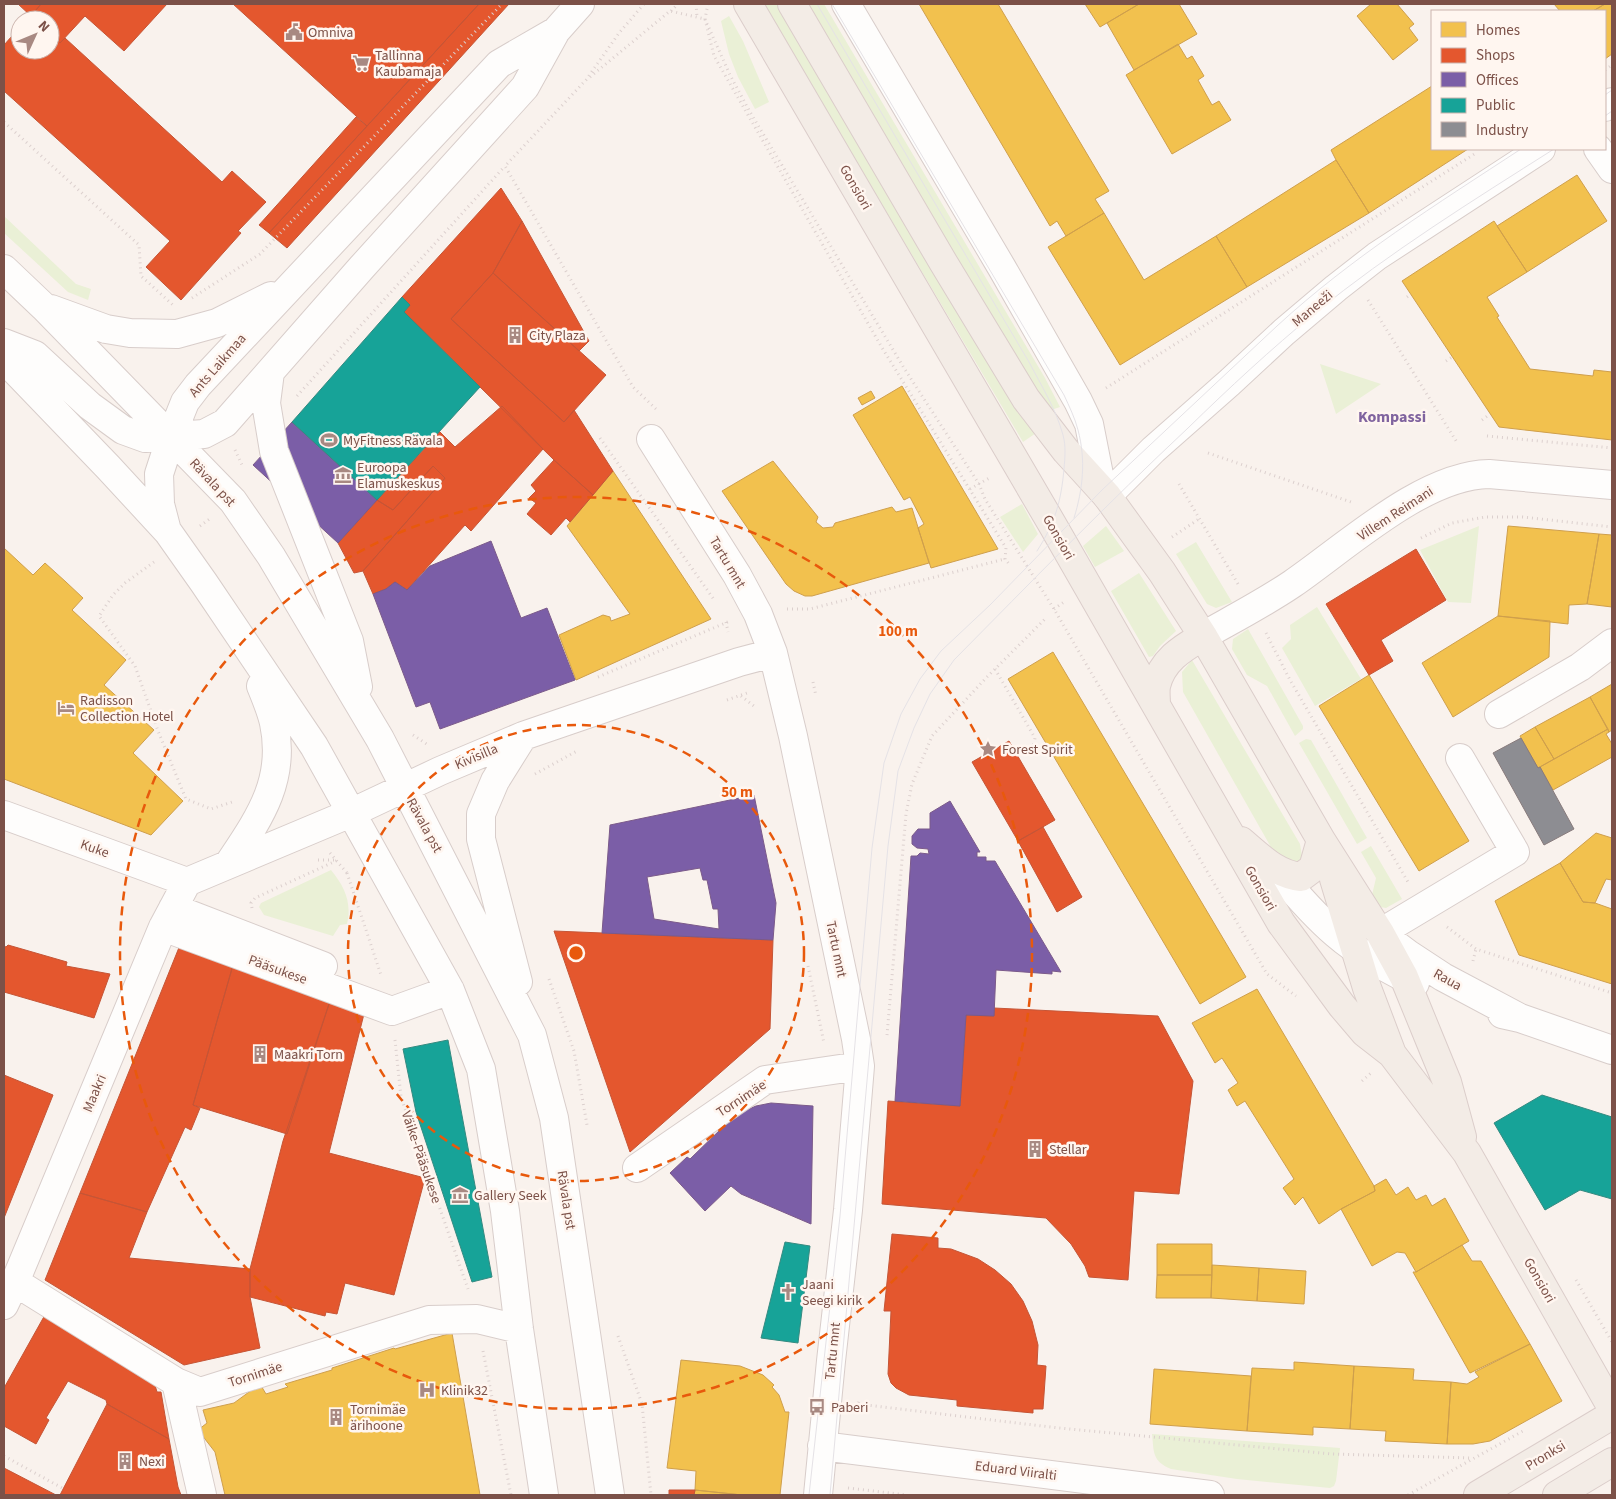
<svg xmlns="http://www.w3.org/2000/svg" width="1616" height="1499" font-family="'Source Sans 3',sans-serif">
<rect width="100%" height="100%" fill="#f9f2ed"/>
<path fill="#eaf0d6" d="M 763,4 L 779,4 L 1039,431 L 1023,442 Z
M 800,4 L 824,4 L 1045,378 L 1060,407 L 1051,410 L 1033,393 Z
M 729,16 L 743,41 L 769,102 L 755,109 L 738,77 L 729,54 L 721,21 Z
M 4,216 L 76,284 L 91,289 L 88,300 L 68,292 L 4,233 Z
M 1320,364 L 1381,384 L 1336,414 Z
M 1022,504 L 1038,534 L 1023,552 L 1000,517 Z
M 1106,526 L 1124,551 L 1095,567 L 1083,546 Z
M 1479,526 L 1471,603 L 1448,602 L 1420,550 Z
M 1196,542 L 1232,602 L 1216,608 L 1207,604 L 1176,554 Z
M 1139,573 L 1176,631 L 1160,646 L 1153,656 L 1149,657 L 1111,591 Z
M 1317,607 L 1361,679 L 1315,706 L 1282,648 L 1291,639 L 1290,625 Z
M 1248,629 L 1303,726 L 1303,729 L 1295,736 L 1267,686 L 1247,675 L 1232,649 L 1233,639 Z
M 1192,660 L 1300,844 L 1302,856 L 1298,863 L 1278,857 L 1272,849 L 1183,692 L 1182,672 Z
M 1306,739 L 1311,740 L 1367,838 L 1357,844 L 1299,743 Z
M 1371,846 L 1402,899 L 1386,908 L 1380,907 L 1372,895 L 1376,878 L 1361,852 Z
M 331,870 C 345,887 352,903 347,924 L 340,925 L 333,936 L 264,915 L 259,907 L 261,903 Z
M 1152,1434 L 1340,1448 L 1336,1481 L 1334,1486 L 1330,1488 L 1237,1479 L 1171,1469 C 1152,1461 1154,1452 1152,1434 Z"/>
<path fill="#f2c14e" stroke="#cf9f4c" d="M 919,4 L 998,4 L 1109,191 L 1095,199 L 1104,213 L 1066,236 L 1057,221 L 1050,226 Z
M 1085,4 L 1139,4 L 1100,27 Z
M 1139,4 L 1179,4 L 1197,34 L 1134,70 L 1107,23 Z
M 1371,4 L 1397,4 L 1414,24 L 1409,28 L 1418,40 L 1393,60 L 1357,16 Z
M 1554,4 L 1605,4 L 1593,11 L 1560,11 Z
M 1605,4 L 1612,4 L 1612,54 L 1605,59 L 1605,11 L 1593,11 Z
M 1178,44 L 1187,59 L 1192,56 L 1204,76 L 1198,80 L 1212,105 L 1219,101 L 1231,120 L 1172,154 L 1126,75 Z
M 1432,86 L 1432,149 L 1468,149 L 1369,213 L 1336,160 L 1331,150 Z
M 1336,160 L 1369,213 L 1247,287 L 1216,236 Z
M 1577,175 L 1607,221 L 1527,272 L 1497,226 Z
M 1104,213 L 1144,280 L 1216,236 L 1247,287 L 1120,365 L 1048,247 Z
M 1494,221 L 1527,272 L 1487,297 L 1499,316 L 1497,317 L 1530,369 L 1593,376 L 1594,370 L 1612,372 L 1612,440 L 1499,427 L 1402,281 Z
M 902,386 L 998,549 L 931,568 L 918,528 L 924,524 L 910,497 L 904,500 L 853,415 Z
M 871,391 L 875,398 L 862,405 L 858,398 Z
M 773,461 L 818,517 L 816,522 L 823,528 L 833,527 L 835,523 L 892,507 L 896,512 L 912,508 L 929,563 L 812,596 L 805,596 L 794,591 L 786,584 L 722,491 Z
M 613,471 L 711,619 L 576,680 L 559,635 L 603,615 L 610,617 L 611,621 L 630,614 L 567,526 Z
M 1508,526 L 1599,534 L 1587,604 L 1569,605 L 1568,624 L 1498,616 Z
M 1599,534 L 1612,535 L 1612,607 L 1587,604 Z
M 4,548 L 33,575 L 45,563 L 66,582 L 83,598 L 72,610 L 126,660 L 104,685 L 154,730 L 133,753 L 183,801 L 151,835 L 4,779 Z
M 1498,616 L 1550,621 L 1549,657 L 1453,717 L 1422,663 Z
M 1053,652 L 1246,977 L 1200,1004 L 1008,679 Z
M 1369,675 L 1469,841 L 1419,871 L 1319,706 Z
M 1612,684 L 1612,730 L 1609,732 L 1590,697 Z
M 1590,697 L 1608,729 L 1554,759 L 1535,727 Z
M 1535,727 L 1554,759 L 1538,768 L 1520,736 Z
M 1608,729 L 1609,732 L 1606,734 L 1612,744 L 1612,757 L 1553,790 L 1540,767 Z
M 1596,833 L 1612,838 L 1612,880 L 1606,879 L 1595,903 L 1583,902 L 1560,863 Z
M 1560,863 L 1583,902 L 1595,903 L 1612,909 L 1612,984 L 1519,955 L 1495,901 Z
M 1257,989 L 1374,1186 L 1375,1191 L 1341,1209 L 1319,1224 L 1303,1197 L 1295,1205 L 1283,1188 L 1294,1179 L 1245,1101 L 1237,1106 L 1228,1090 L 1238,1083 L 1222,1058 L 1215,1063 L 1192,1023 Z
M 1386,1179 L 1396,1195 L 1408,1187 L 1416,1200 L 1426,1195 L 1432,1206 L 1445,1198 L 1469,1241 L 1416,1272 L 1405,1253 L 1397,1252 L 1372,1266 L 1341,1209 L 1375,1191 L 1374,1186 Z
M 1157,1244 L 1212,1244 L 1212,1275 L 1157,1275 Z
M 1462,1245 L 1472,1261 L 1481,1261 L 1530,1344 L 1470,1373 L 1413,1272 L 1416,1272 Z
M 1212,1265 L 1259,1268 L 1257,1301 L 1211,1298 Z
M 1259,1268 L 1306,1271 L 1304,1304 L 1257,1301 Z
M 1157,1275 L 1212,1275 L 1211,1298 L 1156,1298 Z
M 452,1333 L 480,1495 L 225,1495 L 215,1452 L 198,1430 L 207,1423 L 203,1410 L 234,1403 L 260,1384 L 266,1394 L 288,1387 L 285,1384 L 332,1370 L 332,1368 L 394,1348 L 395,1349 Z
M 1530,1344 L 1562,1401 L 1490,1441 L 1473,1444 L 1447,1444 L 1451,1382 L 1467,1384 L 1479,1377 L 1475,1372 Z
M 681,1360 L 740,1366 L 763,1375 L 774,1385 L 772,1387 L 779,1395 L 785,1412 L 789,1412 L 780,1495 L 742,1495 L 695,1490 L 696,1471 L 667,1468 Z
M 1294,1362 L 1354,1366 L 1350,1429 L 1313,1427 L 1313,1435 L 1247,1431 L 1252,1368 L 1294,1370 Z
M 1354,1366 L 1414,1369 L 1413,1380 L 1451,1382 L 1447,1444 L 1385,1441 L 1386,1431 L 1350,1429 Z
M 1154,1369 L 1251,1376 L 1247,1431 L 1150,1424 Z
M 695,1490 L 742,1495 L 694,1495 Z"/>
<path fill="#e4572e" stroke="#c55536" d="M 18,4 L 41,4 L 31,16 Z
M 41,4 L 167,4 L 124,51 L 85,16 L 60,43 L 50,33 L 50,20 L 36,20 L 31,16 Z
M 233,4 L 479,4 L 367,126 Z
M 479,4 L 509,4 L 287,248 L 269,233 Z
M 20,27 L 20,50 L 50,50 L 50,33 L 60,43 L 65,38 L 222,182 L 232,171 L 266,202 L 238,231 L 241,233 L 181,300 L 146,267 L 170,241 L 4,91 L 4,45 Z
M 356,117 L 367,126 L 269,233 L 259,225 Z
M 501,188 L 522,221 L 493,273 L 451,319 L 564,422 L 574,410 L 613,471 L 593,495 L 554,460 L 404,312 L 410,305 L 402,297 Z
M 522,221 L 589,341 L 579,351 L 493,273 Z
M 493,273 L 606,375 L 564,422 L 451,319 Z
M 502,406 L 543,449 L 471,531 L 465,525 L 407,590 L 395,582 L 386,589 L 373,594 L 363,571 L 445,478 L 433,466 L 393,510 L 377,500 L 440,432 L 455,447 Z
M 554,460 L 593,495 L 570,522 L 566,518 L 551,535 L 527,514 L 536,503 L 529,498 L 536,491 L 531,485 Z
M 433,466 L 445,478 L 363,571 L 354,573 L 338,543 L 377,500 L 393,510 Z
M 1416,549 L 1446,600 L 1381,640 L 1393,661 L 1369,675 L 1326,604 Z
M 1009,741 L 1055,820 L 1018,841 L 972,762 Z
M 1043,827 L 1082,897 L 1057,912 L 1018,841 Z
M 554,931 L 773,940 L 770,1029 L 630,1152 Z
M 8,945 L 67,962 L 66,966 L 110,974 L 94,1018 L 4,992 L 4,946 L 6,947 Z
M 180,945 L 233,965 L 193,1105 L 200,1108 L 191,1130 L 185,1127 L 147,1212 L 80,1193 Z
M 233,965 L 331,998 L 287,1134 L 193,1105 Z
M 331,998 L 365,1010 L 329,1153 L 425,1178 L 394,1295 L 345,1283 L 337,1314 L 326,1312 L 325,1316 L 250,1297 L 250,1269 L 283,1141 Z
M 994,1008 L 1158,1016 L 1193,1081 L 1179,1194 L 1134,1191 L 1128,1280 L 1089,1277 L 1085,1266 L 1071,1244 L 1046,1218 L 882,1204 L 888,1101 L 960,1106 L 966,1015 L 994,1016 Z
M 4,1075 L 53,1095 L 4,1218 Z
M 80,1193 L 147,1212 L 129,1258 L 250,1269 L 250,1297 L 260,1348 L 184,1365 L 45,1280 Z
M 892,1234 L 938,1238 L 938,1248 L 951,1249 L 978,1259 L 995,1270 L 1011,1284 L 1023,1301 L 1032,1321 L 1038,1345 L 1037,1365 L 1046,1366 L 1043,1409 L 1033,1409 L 1033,1413 L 957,1406 L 957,1400 L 909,1395 L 896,1388 L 891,1383 L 888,1374 L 891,1311 L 884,1311 Z
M 46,1313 L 152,1375 L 157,1392 L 161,1392 L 169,1439 L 107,1404 L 106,1400 L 68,1381 L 46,1418 L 49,1420 L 36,1444 L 4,1426 L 4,1388 Z
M 107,1404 L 169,1439 L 178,1487 L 181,1495 L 60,1495 Z
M 4,1468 L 56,1495 L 4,1495 Z
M 669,1490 L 695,1490 L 694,1495 L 669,1495 Z"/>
<path fill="#7b5ea7" stroke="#7b5a8a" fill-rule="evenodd" d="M 292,422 L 377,500 L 338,543 L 253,465 Z
M 491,541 L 521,618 L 547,608 L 575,680 L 440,729 L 430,702 L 416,707 L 373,594 L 386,589 L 395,582 L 407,590 L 430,566 Z
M 754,795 L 776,903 L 773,940 L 602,933 L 610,825 ZM 700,868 L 703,880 L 707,880 L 713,909 L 718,909 L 719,929 L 654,919 L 647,877 Z
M 950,801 L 980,852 L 977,852 L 977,857 L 986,857 L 986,861 L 995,861 L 1061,972 L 1052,971 L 1052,974 L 996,970 L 994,1016 L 966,1015 L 960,1106 L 895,1101 L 911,856 L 917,856 L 920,853 L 929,854 L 928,849 L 917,848 L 912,844 L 912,836 L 918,829 L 930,829 L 930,813 Z
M 771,1103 L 813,1106 L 811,1224 L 741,1194 L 731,1186 L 705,1211 L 670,1173 L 687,1157 L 690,1159 L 723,1127 L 742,1112 L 756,1106 Z"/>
<path fill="#17a398" stroke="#358a80" d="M 402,297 L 410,305 L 404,312 L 480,387 L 377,500 L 292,422 Z
M 448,1040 L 492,1277 L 472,1282 L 416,1112 L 403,1049 Z
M 1542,1095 L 1612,1117 L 1612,1199 L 1580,1190 L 1545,1210 L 1494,1123 Z
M 785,1242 L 810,1246 L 798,1343 L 761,1338 Z"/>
<path fill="#8d8d92" stroke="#887b7c" d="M 1521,738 L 1538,768 L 1540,767 L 1574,829 L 1544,845 L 1493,753 Z"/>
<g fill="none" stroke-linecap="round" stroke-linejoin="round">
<g stroke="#d8cdca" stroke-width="30">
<path id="minor" d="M 846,4 L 1002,268 L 1078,401 L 1089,424 L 1102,490
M 1605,107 L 1612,102
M 1598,149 L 1612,169
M 4,269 L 44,307 L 233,501 L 271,556 L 380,739 L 532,1035 L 554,1118 L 610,1495
M 51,309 L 106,329 L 130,333 L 177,334 L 217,323 L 271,296
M 4,343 L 35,355 L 90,406 L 123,430 L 145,438 L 204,434 L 225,423 L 362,267 L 525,87 L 556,31 L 580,4
M 4,359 L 108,467 L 168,532 L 204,583 L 314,746 L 450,990 L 481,1069 L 505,1211 L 519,1329 L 544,1495
M 270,372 L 266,403 L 274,451 L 349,641 L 358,687
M 651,439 L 737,575 L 758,614 L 773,653 L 793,736 L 856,1039 L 860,1066 L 848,1210 L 831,1361 L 818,1495
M 1107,496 L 1153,450 L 1229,383 L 1284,332 L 1336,288 L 1377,256 L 1541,149
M 167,531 L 160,504 L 159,474 L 171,437 L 185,402 L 198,385 L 499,64 L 556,31
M 1203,636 C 1233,619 1264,603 1292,584 C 1346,547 1423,475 1489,474 L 1612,485
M 1499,714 L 1580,667 L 1612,643
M 1460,758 L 1515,852 L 1380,933 L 1408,954 L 1443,977 L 1520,1018
M 4,815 L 187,882
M 230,862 C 260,817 286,780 274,723 C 271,710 266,698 261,686
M 1276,870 C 1294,892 1314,915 1336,934 C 1359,954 1388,969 1415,983
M 187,882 L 351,813 L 440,771 L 523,736 L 739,662 L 773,653
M 173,908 L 323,966
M 163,927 L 392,1011 L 450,990
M 518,982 L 481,839 L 481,814 L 495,781 L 523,736
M 1502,1014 L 1520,1018 L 1612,1050
M 637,1168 L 765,1080 L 860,1066
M 15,1282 L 176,1382 L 200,1392 L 429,1320 L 477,1319 L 519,1329
M 4,1305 L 15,1282 L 163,927 L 187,882
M 176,1382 L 202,1495
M 822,1446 L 1210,1495"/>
</g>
<g stroke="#dbcdca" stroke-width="30">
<path id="major" d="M 748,4 L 1052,524 L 1281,923 L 1342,1006 L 1365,1033 L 1392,1054 L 1467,1153 L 1612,1408
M 792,4 L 943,262 L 1026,399 L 1066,451 L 1107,496 L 1162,572 L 1203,636 L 1321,840 L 1380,933 L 1404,977 L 1431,1043 L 1447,1082 L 1462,1137
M 1156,705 C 1156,699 1155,692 1156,686 C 1162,660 1183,648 1203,636
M 1241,841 C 1260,857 1276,874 1301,877 L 1313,868 L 1321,840
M 1334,879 L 1367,988 L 1392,1054
M 1478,1495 L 1612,1415
M 1557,1495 L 1612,1462"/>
</g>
<path stroke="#dcd0ce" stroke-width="3" stroke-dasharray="1 4" stroke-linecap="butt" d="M 644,4 L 619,33 L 586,80 L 505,166 L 633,387 L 656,409
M 696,4 L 697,17
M 708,4 L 705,19 L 730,75 L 750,112 L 904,368 L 979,484 L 985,499 L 1054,609 L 1267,974 L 1296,996
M 671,11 L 678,4
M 1605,70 L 1612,65
M 590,77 L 670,11 L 705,19 L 714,56 L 881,346 L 1006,548 L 1005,559 L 1010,565
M 4,122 L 139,245 L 141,276 L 173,305
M 1407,297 L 1411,294
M 192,298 L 260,254 L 502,4
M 1368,300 L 1458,444
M 1446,361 L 1452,357
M 1106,388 L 1476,153
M 297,396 L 505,166
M 1482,420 L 1490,414
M 1487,436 L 1612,448
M 600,438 L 715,601
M 235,450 L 243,467
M 1208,453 L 1354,503
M 1179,484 L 1238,584
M 970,489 L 991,477
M 200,526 L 211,518
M 1172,537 L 1199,519
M 1421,538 L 1452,523 L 1485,517 L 1523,517 L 1612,527
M 154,562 L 125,583 L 113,595 L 99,616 L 135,666 L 158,731 L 186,799 L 211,809 L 232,802
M 787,609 L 810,609 L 1005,559
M 1054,609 L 1064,602
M 726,622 L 728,632
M 1266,633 L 1290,680 L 1408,882
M 995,669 L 1035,738 L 1032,754
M 598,677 L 730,621
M 813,682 L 816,696
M 741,696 L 754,706
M 727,700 L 747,693
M 413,735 L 428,745
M 535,774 L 577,751
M 330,853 L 347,873
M 318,860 L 334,860
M 347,873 L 381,975
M 252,908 L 251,903 L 255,898 L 338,860
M 1447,927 L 1476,949 L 1612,993
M 1473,961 L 1476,949
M 808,966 L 824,1043
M 549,979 L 574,1051 L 587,1125
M 887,1035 L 906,814 L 912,784 L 932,736 L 986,678 L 1045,619
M 395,1040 L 401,1097 L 468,1289
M 1362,1081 L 1371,1073
M 1576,1280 L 1612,1342
M 618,1336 L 642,1404 L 651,1495
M 483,1351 L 511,1495
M 859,1402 L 858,1404 L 1059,1428 L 1332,1454 L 1472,1458
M 4,1456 L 64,1489
M 848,1488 L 907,1495
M 1408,1495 L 1523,1431"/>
<use href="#minor" stroke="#fefdfc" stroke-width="28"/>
<use href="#major" stroke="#f3ece6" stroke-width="28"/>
<path stroke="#e5e2e6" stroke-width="1" d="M 817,4 L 1029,362 C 1041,385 1056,409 1063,435 C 1066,446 1065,457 1064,469 C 1061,502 1055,523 1037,551
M 832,4 L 1064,395 C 1069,406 1075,418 1078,430 C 1086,460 1083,489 1074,518
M 1605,95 L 1612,90
M 1605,116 L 1612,111
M 809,1495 L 840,1216 L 872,848 L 884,763 L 901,714 L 920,679 L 941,651 L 990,605 L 1102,490 L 1277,326 C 1352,257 1437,204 1521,149
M 830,1495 L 888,846 L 898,771 L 914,728 L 930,694 L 954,660 C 1031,582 1108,503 1188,428 C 1229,388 1271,349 1315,313 C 1390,252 1472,201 1554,149"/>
</g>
<g fill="none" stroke="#e8590c" stroke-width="2.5" stroke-dasharray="9 6">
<circle cx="576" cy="953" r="228"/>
<circle cx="576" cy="953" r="456"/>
</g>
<defs>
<g id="civic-bare" transform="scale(1.35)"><path d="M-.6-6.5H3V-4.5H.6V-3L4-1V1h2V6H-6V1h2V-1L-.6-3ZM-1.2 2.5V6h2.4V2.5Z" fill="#a88982" stroke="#fff6f0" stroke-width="2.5" paint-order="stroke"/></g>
<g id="supermarket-bare" transform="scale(1.35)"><path d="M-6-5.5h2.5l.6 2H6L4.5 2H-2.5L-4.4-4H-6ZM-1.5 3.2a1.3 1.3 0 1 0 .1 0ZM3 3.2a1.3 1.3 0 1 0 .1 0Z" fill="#a88982" stroke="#fff6f0" stroke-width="2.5" paint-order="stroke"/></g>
<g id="building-bare" transform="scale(1.35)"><path d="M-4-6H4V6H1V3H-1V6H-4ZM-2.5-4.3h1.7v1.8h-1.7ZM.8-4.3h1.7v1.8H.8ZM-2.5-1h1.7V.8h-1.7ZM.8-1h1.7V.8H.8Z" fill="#a88982" stroke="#fff6f0" stroke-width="2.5" paint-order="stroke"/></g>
<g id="stadium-bare" transform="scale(1.35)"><path d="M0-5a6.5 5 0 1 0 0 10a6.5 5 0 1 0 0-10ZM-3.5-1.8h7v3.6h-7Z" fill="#a88982" stroke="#fff6f0" stroke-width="2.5" paint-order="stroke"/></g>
<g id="museum-bare" transform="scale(1.35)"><path d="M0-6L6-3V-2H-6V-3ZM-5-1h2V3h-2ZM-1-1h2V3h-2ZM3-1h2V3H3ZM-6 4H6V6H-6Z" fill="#a88982" stroke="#fff6f0" stroke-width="2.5" paint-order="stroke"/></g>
<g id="hotel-bare" transform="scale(1.35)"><path d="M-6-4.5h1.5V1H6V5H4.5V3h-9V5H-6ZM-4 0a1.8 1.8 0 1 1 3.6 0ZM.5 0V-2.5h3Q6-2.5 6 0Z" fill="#a88982" stroke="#fff6f0" stroke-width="2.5" paint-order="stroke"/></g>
<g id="sight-bare" transform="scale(1.35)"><path d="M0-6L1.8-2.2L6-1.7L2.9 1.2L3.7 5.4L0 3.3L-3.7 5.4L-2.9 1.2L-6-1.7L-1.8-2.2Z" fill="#a88982" stroke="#fff6f0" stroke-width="2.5" paint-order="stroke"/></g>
<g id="church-bare" transform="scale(1.35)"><path d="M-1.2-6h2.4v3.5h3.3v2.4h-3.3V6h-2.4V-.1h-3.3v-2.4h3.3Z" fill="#a88982" stroke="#fff6f0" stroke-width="2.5" paint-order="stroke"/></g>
<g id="hospital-bare" transform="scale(1.35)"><path d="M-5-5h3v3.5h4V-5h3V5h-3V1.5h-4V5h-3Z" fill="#a88982" stroke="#fff6f0" stroke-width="2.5" paint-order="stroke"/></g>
<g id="bus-bare" transform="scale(1.35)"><path d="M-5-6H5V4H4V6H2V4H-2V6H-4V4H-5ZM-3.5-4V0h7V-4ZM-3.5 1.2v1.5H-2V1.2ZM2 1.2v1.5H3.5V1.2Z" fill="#a88982" stroke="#fff6f0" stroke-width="2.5" paint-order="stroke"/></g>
</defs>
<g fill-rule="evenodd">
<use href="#civic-bare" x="294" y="32"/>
<use href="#supermarket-bare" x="361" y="63"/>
<use href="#building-bare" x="515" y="335"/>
<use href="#stadium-bare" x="329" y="440"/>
<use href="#museum-bare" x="343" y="475"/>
<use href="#hotel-bare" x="66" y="708"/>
<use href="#sight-bare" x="988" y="749"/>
<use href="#building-bare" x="260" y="1054"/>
<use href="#building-bare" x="1035" y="1149"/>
<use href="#museum-bare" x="460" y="1195"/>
<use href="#church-bare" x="788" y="1292"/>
<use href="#hospital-bare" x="427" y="1390"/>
<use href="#bus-bare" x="817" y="1407"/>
<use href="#building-bare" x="336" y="1417"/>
<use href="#building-bare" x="125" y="1461"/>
</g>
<g text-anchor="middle" stroke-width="5" stroke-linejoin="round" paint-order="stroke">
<g font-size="14" fill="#7c5148" stroke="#fff6f0" text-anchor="start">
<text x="308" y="37">Omniva</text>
<text x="375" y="60">Tallinna<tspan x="375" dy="16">Kaubamaja</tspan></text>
<text x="529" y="340">City Plaza</text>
<text x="343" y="445">MyFitness Rävala</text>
<text x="357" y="472">Euroopa<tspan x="357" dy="16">Elamuskeskus</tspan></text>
<text x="80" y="705">Radisson<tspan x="80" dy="16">Collection Hotel</tspan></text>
<text x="1002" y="754">Forest Spirit</text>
<text x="274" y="1059">Maakri Torn</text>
<text x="1049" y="1154">Stellar</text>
<text x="474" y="1200">Gallery Seek</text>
<text x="802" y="1289">Jaani<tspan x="802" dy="16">Seegi kirik</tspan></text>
<text x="441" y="1395">Klinik32</text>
<text x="831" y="1412">Paberi</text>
<text x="350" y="1414">Tornimäe<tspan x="350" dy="16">ärihoone</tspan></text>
<text x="139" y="1466">Nexi</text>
</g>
<g font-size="14" fill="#7c5148" stroke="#fff6f0">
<text transform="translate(856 187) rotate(60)" y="5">Gonsiori</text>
<text transform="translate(1312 308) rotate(-40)" y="5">Maneeži</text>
<text transform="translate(217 365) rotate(-49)" y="5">Ants Laikmaa</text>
<text transform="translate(213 482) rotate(47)" y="5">Rävala pst</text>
<text transform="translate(1395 513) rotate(-33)" y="5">Villem Reimani</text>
<text transform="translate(1059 537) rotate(60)" y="5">Gonsiori</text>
<text transform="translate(728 562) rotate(59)" y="5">Tartu mnt</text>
<text transform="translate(476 756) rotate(-23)" y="5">Kivisilla</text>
<text transform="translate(425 825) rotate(61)" y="5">Rävala pst</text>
<text transform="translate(95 848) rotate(20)" y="5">Kuke</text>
<text transform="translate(1261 888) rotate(60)" y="5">Gonsiori</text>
<text transform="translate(837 949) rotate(78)" y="5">Tartu mnt</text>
<text transform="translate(278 969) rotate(20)" y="5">Pääsukese</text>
<text transform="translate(1448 979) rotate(29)" y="5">Raua</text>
<text transform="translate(94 1093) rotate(-67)" y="5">Maakri</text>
<text transform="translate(741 1098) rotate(-33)" y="5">Tornimäe</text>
<text transform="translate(422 1157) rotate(71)" y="5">Väike-Pääsukese</text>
<text transform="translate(567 1200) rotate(81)" y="5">Rävala pst</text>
<text transform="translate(1540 1280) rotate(60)" y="5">Gonsiori</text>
<text transform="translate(832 1351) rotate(-84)" y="5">Tartu mnt</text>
<text transform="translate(255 1374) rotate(-18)" y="5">Tornimäe</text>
<text transform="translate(1545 1455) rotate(-31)" y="5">Pronksi</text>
<text transform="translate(1016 1470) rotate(7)" y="5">Eduard Viiralti</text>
</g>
<g font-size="16" font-weight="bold" fill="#80649f" stroke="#fff6f0">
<text x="1392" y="422">Kompassi</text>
</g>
</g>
<circle cx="576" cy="953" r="8" fill="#e8590c" stroke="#fff6f0" stroke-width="2.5"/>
<g font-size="15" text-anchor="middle" font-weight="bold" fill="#e8590c" stroke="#fff6f0" stroke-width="5" stroke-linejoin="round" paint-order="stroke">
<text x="898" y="636">100 m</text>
<text x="737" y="797">50 m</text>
</g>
<rect width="1616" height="1499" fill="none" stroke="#7c5148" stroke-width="10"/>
<rect x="1431" y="10" width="175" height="140" fill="#fff6f0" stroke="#cbb4ad"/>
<rect x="1441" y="22" width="25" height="15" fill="#f2c14e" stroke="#cbb4ad"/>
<text x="1476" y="35" font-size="15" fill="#7c5148">Homes</text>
<rect x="1441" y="48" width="25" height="15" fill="#e4572e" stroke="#cbb4ad"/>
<text x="1476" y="60" font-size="15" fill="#7c5148">Shops</text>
<rect x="1441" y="72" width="25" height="15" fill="#7b5ea7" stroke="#cbb4ad"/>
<text x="1476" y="85" font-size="15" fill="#7c5148">Offices</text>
<rect x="1441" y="98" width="25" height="15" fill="#17a398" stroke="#cbb4ad"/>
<text x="1476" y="110" font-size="15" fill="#7c5148">Public</text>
<rect x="1441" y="122" width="25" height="15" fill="#8d8d92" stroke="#cbb4ad"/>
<text x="1476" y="135" font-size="15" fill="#7c5148">Industry</text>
<g transform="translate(35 35) rotate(46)"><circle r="24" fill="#fff6f0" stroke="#cbb4ad"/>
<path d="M0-4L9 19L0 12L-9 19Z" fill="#a88982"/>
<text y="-8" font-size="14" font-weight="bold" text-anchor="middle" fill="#7c5148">N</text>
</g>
</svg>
